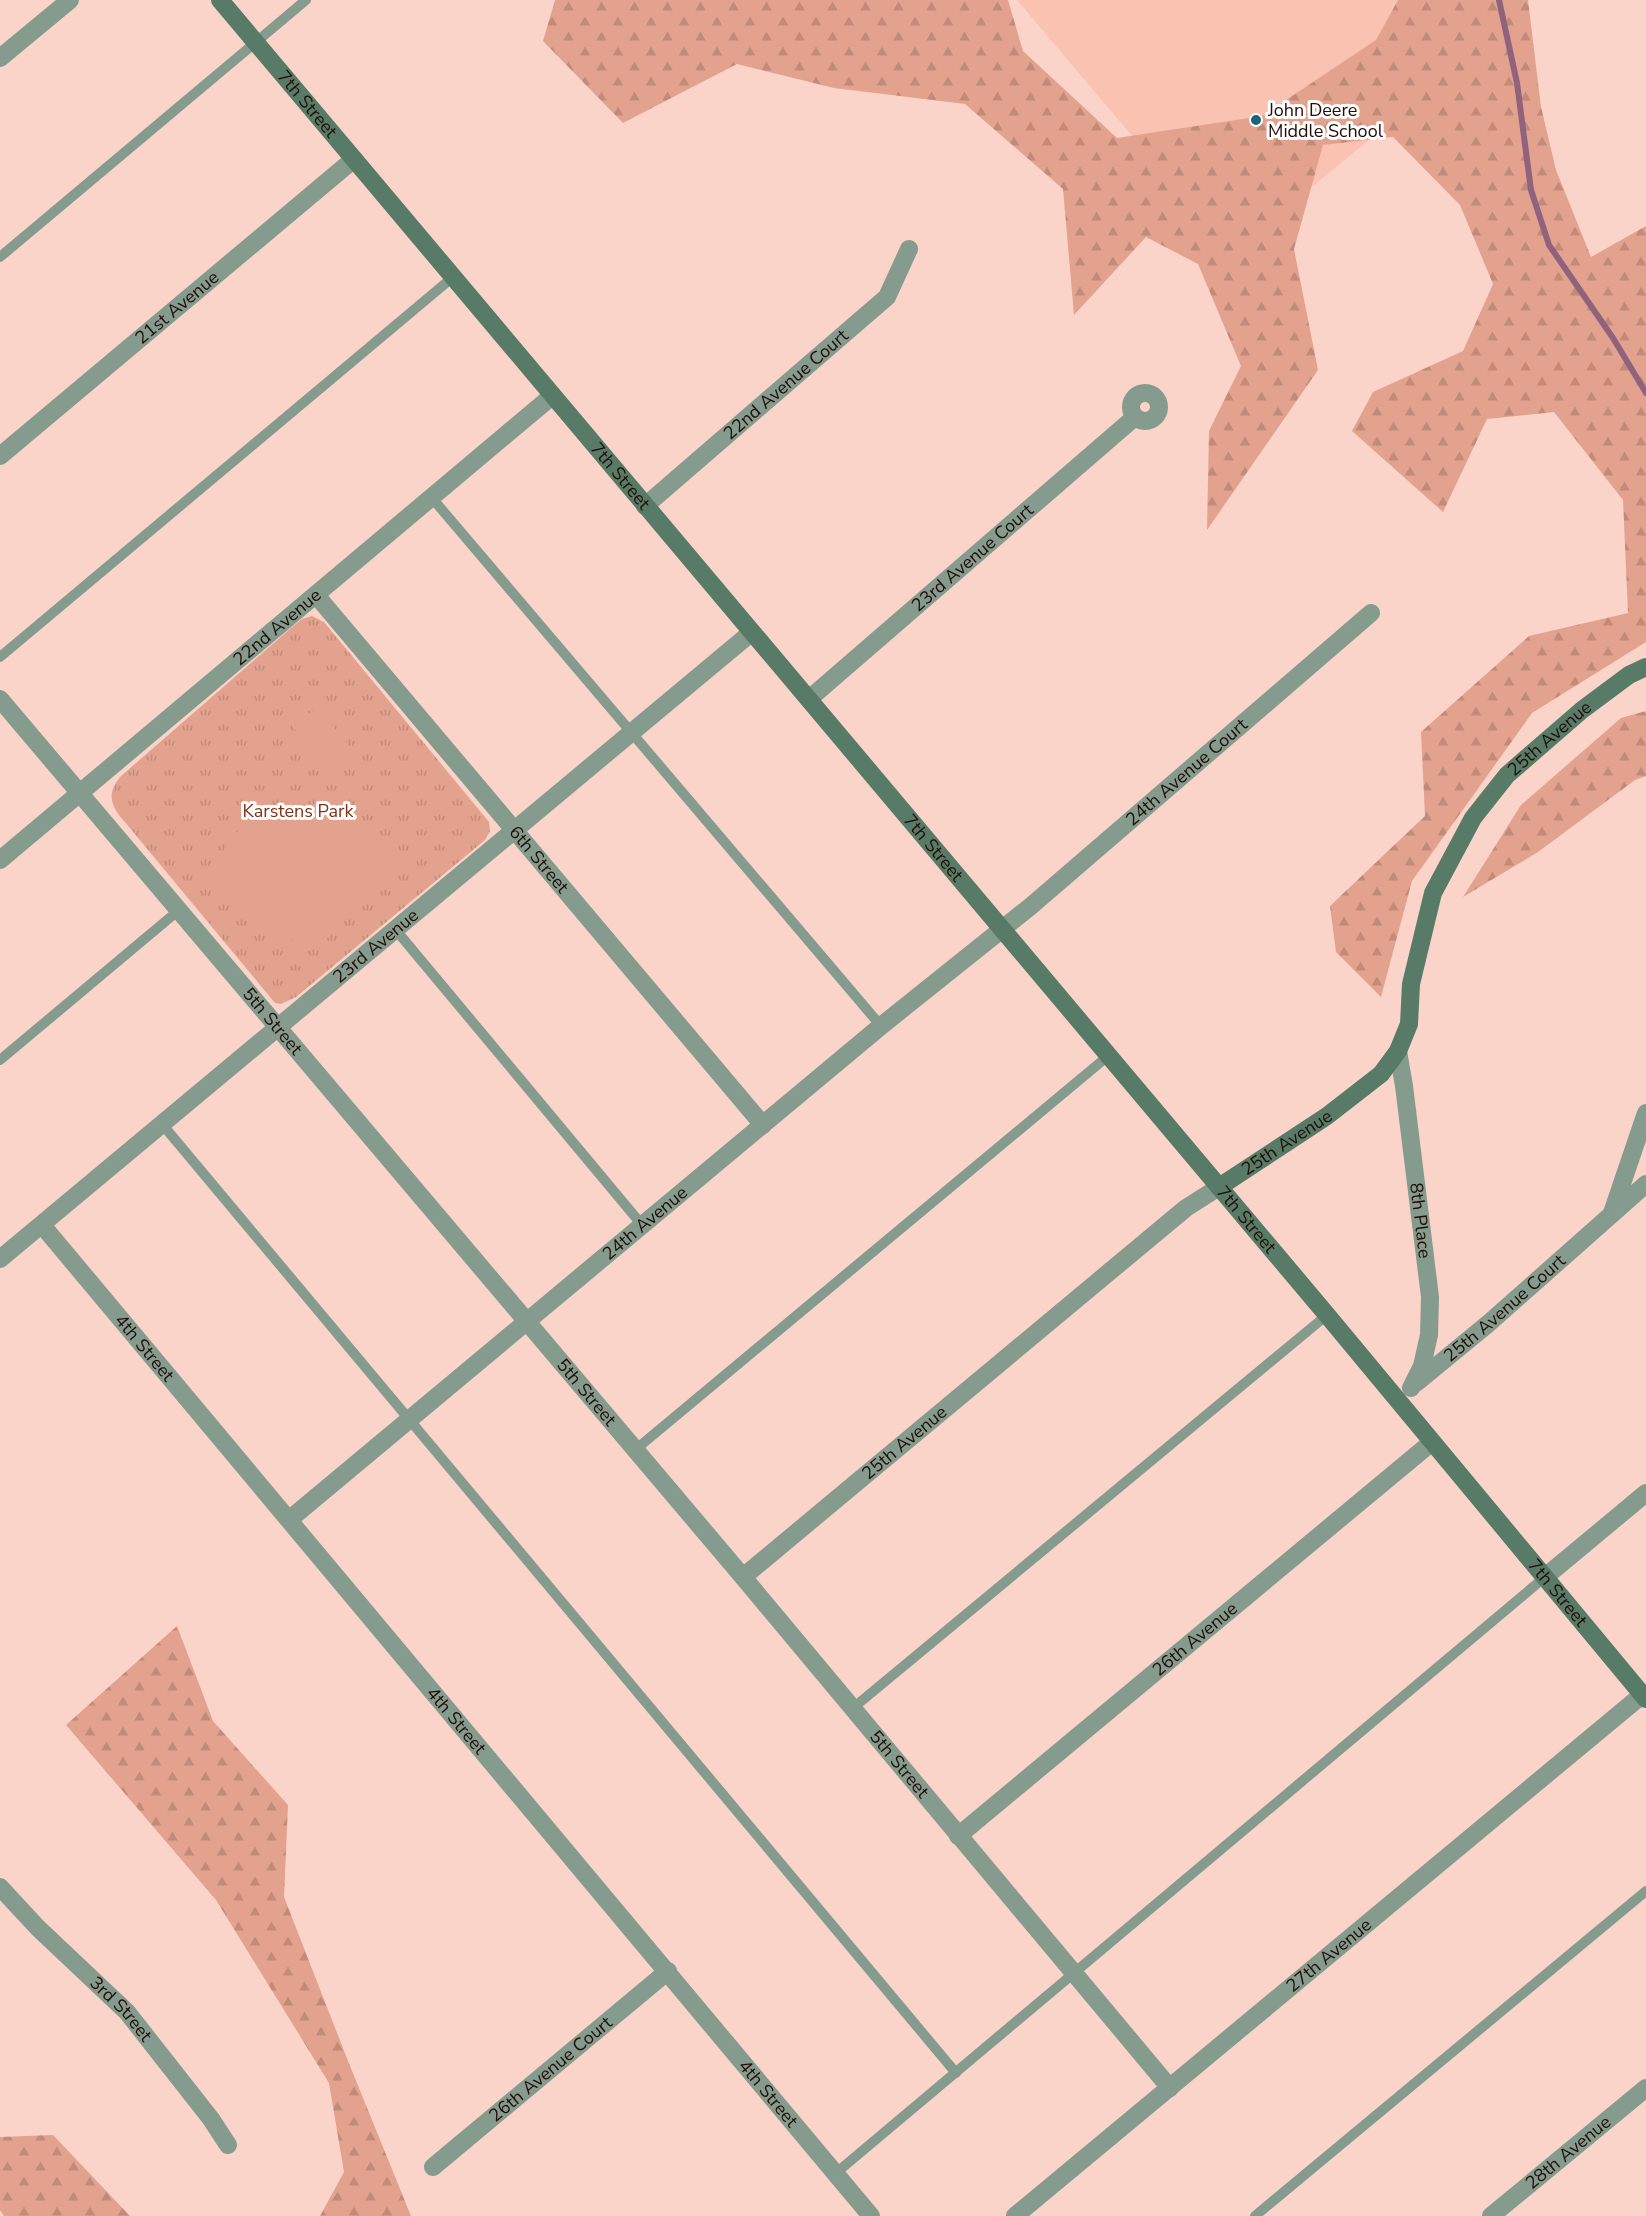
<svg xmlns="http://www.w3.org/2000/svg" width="1646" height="2216" font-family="'Nunito Sans',sans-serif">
<defs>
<pattern id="forest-firs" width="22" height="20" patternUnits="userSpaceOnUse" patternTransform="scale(1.5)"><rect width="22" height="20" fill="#e2a28e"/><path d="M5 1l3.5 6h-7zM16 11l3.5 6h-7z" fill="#c28a79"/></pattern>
<pattern id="park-tufts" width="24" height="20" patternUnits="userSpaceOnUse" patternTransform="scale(1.5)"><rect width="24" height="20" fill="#e2a28e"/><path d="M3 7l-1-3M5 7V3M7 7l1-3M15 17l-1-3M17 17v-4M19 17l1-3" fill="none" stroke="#c28a79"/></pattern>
</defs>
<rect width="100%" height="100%" fill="#fad4c8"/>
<path fill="#fac2b0" d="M 1017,0 L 1485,0 L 1493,38 L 1229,255 L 1188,202 Z"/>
<path fill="url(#forest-firs)" d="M 555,0 L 1008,0 L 1023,51 L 1117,138 L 1262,116 L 1376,40 L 1398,0 L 1528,0 L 1541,107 L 1556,170 L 1591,257 L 1646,226 L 1646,642 L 1532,713 L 1412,881 L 1381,997 L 1336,952 L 1330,906 L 1425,816 L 1421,732 L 1529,636 L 1628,613 L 1623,500 L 1554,412 L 1487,419 L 1443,512 L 1352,431 L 1373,392 L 1463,351 L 1493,284 L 1460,205 L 1393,137 L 1323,145 L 1294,249 L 1318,370 L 1207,530 L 1209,431 L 1241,366 L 1198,264 L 1146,237 L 1074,315 L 1063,189 L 965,104 L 834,88 L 737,64 L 623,123 L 543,41 Z
M 1646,711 L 1646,776 L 1635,780 L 1538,852 L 1463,897 L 1521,805 L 1621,718 Z
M 177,1626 L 213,1721 L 288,1805 L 284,1897 L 348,2061 L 411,2216 L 320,2216 L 344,2172 L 329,2083 L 216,1900 L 66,1725 Z
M 53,2135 L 130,2216 L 4,2216 L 0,2210 L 0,2137 Z"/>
<path fill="url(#park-tufts)" d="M 312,616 L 324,622 L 489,822 L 490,831 L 485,840 L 296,997 L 281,1004 L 275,1003 L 266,992 L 119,815 C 109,800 109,792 120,777 L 291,628 L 302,619 Z"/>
<path fill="#e2a28e" d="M 317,707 L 359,758 L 335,778 L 293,727 Z
M 287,804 L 321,804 L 365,823 L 402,857 L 320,946 L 302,947 L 205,880 L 235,833 Z"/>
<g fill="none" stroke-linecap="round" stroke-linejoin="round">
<path stroke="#91627c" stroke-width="6" d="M 1499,0 L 1517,83 L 1531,190 L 1549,245 L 1613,338 L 1646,393"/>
<path stroke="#849b8d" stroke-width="10" d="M 0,257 L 306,0
M 432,498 L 881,1026
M 0,657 L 453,277
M 395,929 L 642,1225
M 0,1060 L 179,910
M 162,1124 L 956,2073
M 635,1450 L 1108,1056
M 853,1708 L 1327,1315
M 836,2173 L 1545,1577
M 1255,2216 L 1646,1891"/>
<g stroke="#849b8d" stroke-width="18">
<path d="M 0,58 L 70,0"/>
<circle cx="1145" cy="407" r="14"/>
<path id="s1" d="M 0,456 L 354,159"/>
<path id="s2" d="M 645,506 L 887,297 L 909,249"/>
<path id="s3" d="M 316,595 L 763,1125"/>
<path id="s4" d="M 0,699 L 743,1577 L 1170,2088"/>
<path id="s5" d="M 809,699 L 1135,417"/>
<path id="s6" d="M 0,860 L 552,396"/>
<path id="s7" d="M 1398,1051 L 1404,1086 L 1430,1297 L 1429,1335 L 1422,1366 L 1411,1388"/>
<path d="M 1612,1213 L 1646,1113"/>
<path id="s8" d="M 42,1225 L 871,2216"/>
<path id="s9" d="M 0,1259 L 752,632"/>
<path id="s10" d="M 1416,1383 L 1489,1323 L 1646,1184"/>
<path id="s11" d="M 290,1519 L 881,1026 L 1031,906 L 1371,613"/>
<path id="s12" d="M 743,1577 L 1186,1208 L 1219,1187"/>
<path d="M 1545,1577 L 1646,1493"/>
<path id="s13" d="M 958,1836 L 1432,1442"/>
<path id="s14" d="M 0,1887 L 38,1928 L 127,2012 L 211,2119 L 228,2145"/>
<path id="s15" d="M 433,2167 L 668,1971"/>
<path id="s16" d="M 1015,2216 L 1642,1695"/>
<path id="s17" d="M 1491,2216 L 1646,2088"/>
</g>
<g stroke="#577b66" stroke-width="18">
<path id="s18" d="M 220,0 L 1327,1315 L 1646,1699"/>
<path id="s19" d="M 1219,1187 L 1327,1116 L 1381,1074 L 1398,1051 L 1409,1024 L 1411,984 L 1433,893 L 1473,818 L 1507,775 L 1582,710 L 1629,675 L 1646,667"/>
</g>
</g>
<circle fill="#1e6374" stroke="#fff" stroke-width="2" cx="1256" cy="120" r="6"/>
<g text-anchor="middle" stroke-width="6" stroke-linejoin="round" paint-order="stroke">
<g font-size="18" fill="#220d07" stroke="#fff">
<text dy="6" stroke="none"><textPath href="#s18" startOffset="136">7th Street</textPath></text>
<text dy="6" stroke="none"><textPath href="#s1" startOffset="231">21st Avenue</textPath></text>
<text dy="6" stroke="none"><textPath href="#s2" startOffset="186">22nd Avenue Court</textPath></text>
<text dy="6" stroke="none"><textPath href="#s18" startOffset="622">7th Street</textPath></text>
<text dy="6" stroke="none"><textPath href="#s5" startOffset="216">23rd Avenue Court</textPath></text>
<text dy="6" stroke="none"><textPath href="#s6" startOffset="362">22nd Avenue</textPath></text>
<text dy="6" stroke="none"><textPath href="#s19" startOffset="585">25th Avenue</textPath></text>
<text dy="6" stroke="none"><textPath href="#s11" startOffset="1167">24th Avenue Court</textPath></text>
<text dy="6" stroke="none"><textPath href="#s18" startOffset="1108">7th Street</textPath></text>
<text dy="6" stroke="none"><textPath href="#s3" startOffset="346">6th Street</textPath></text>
<text dy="6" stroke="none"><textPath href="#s9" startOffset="489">23rd Avenue</textPath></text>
<text dy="6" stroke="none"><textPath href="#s4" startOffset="422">5th Street</textPath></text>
<text dy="6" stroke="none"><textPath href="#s19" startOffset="81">25th Avenue</textPath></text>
<text dy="6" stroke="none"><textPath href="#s18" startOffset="1594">7th Street</textPath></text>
<text dy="6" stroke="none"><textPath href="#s7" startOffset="171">8th Place</textPath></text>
<text dy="6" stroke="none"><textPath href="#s11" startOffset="462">24th Avenue</textPath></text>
<text dy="6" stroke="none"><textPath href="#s10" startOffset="116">25th Avenue Court</textPath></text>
<text dy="6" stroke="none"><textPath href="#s8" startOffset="160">4th Street</textPath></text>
<text dy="6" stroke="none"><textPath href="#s4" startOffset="908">5th Street</textPath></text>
<text dy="6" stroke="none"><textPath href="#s12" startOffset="210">25th Avenue</textPath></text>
<text dy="6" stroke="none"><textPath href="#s18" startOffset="2080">7th Street</textPath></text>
<text dy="6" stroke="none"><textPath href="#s13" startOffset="308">26th Avenue</textPath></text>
<text dy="6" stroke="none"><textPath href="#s8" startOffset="646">4th Street</textPath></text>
<text dy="6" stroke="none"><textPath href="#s4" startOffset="1394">5th Street</textPath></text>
<text dy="6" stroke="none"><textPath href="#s16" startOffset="408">27th Avenue</textPath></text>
<text dy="6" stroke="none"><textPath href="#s14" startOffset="172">3rd Street</textPath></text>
<text dy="6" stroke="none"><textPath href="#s15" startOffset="153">26th Avenue Court</textPath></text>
<text dy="6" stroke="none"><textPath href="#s8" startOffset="1132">4th Street</textPath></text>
<text dy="6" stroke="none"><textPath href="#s17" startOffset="100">28th Avenue</textPath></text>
</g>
<g font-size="18" fill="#220d07" stroke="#fff" text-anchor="start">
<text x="1268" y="116">John Deere<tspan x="1268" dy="21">Middle School</tspan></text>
</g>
<g font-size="18" fill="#813115" stroke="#fff">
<text x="298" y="817">Karstens Park</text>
</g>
</g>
</svg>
